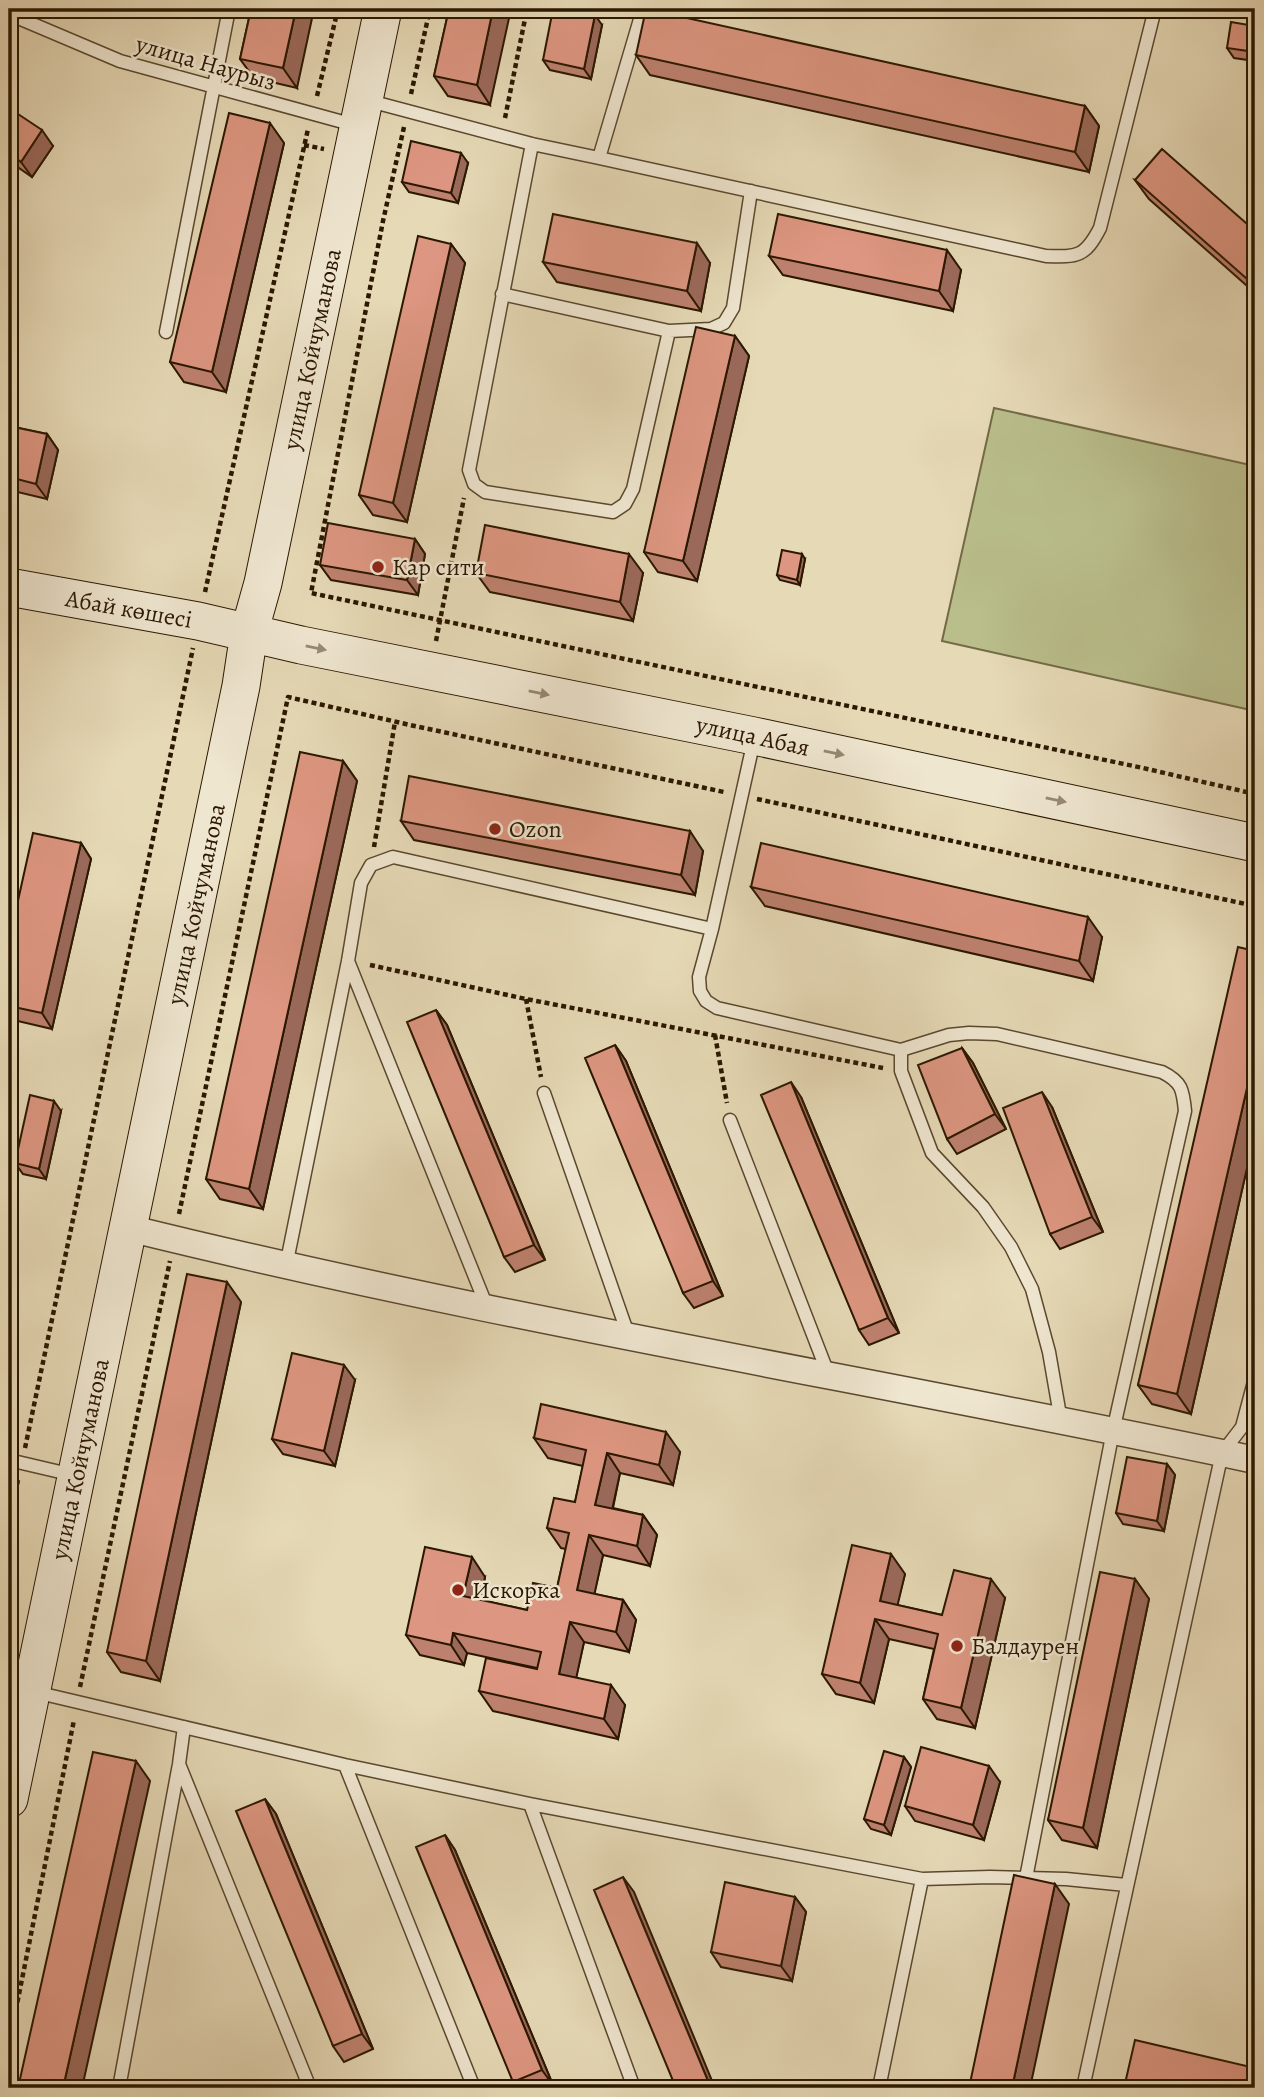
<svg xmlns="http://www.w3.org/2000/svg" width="1264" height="2097" font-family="Alegreya,serif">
<rect width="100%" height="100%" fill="#e6d9b6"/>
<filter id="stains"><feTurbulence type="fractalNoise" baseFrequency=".00286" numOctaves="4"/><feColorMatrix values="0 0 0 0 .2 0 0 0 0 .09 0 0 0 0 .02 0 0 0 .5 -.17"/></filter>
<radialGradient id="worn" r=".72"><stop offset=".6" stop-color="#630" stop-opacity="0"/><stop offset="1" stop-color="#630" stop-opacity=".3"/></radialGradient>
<path fill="#b9be8b" stroke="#726a46" stroke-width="2" d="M 994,408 L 1255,466 L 1255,711 L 942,641 Z"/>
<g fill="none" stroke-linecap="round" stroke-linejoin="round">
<g stroke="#5a482e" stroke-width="15">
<path id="lane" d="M 9,14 L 120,61 L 354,125
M 366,100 L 532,144 L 599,158 L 643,9
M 599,158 L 1046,256 C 1078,257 1085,257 1100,228 L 1155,9
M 502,294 L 669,331 L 633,489 L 625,504 L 613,512 L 485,492 L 474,484 L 469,470 L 532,144
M 669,331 L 711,329 L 724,323 L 733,308 L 751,191
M 166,332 L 229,9
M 754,740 L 712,929 L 699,977 L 700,991 L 706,1001 L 717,1008 L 901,1050 L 949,1035 L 969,1033 L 997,1034 L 1162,1072 C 1182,1082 1183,1090 1185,1111 L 1113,1431 L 1026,1878
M 348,961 L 487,1307
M 901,1050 L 901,1071 L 932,1153 L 983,1207 L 1011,1247 L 1032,1289 L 1049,1352 L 1061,1421
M 544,1093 L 629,1337
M 730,1120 L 829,1376
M 286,1266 L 348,961 L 361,883 L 371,865 L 393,857 L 712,929
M 9,1460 L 73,1475
M 35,1692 L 345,1765 L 530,1804 L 922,1879 L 990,1877 L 1066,1879 L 1126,1885
M 179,1764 L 310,2088
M 345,1765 L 474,2088
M 530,1804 L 634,2088
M 119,2088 L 179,1764 L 184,1727
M 879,2088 L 922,1879
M 1083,2088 L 1222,1453 L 1242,1427 L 1255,1378"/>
</g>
<g stroke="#5a482e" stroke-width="29">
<path id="street" d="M 128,1228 C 501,1320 880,1381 1255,1460"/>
</g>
<g stroke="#2b1700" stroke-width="39">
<path id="secondary" d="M 9,587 L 198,621 L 301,645 L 754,736 L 1255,843
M 9,1799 L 241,686 L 249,633 L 263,583 L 383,9"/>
</g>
<path stroke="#2b1700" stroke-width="4.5" stroke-dasharray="5 3.5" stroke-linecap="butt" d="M 411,94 L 430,9
M 317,96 L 338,9
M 505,118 L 527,9
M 404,127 L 383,221 L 311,593 L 1143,768 L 1255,794
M 304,145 L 324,149
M 205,592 L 308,129
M 436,641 L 464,498
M 757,799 L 1255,906
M 374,847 L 395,722
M 370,965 L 526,999 L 883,1068
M 526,999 L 541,1077
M 715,1035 L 727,1103
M 179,1214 L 288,697 L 410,725 L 724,792
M 25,1448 L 193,648
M 9,1526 L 18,1480
M 80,1687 L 170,1261
M 9,2044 L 74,1720"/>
<use href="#lane" stroke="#efe6d0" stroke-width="12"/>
<use href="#street" stroke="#efe6d0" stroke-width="26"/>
<use href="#secondary" stroke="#efe6d0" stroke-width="37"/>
</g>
<path fill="#be816f" stroke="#2b1700" stroke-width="2" d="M 251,9 L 297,88 L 254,78 L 240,59 Z
M 449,9 L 490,105 L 448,96 L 434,76 Z
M 602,25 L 591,79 L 550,70 L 543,60 Z
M 1255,26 L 1255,61 L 1234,58 L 1227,48 Z
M 636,55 L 1085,106 L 1099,126 L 1089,172 L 650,75 Z
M 9,108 L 53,146 L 32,177 L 9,161 Z
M 284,143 L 226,392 L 184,382 L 170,362 Z
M 468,163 L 458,203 L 409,192 L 402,182 Z
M 1135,180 L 1255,231 L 1255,293 L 1149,199 Z
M 451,244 L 465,263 L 407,522 L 373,515 L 359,495 Z
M 769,256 L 961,270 L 953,311 L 783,275 Z
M 543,262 L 710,263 L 701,311 L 557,282 Z
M 735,336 L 749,356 L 697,581 L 658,572 L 644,552 Z
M 9,426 L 47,434 L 58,450 L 47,499 L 9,490 Z
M 415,539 L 425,554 L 418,595 L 331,580 L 320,565 Z
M 805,559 L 800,585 L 780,580 L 777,575 Z
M 476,573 L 643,573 L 633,621 L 490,592 Z
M 343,761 L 357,781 L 263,1209 L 220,1199 L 206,1179 Z
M 401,821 L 703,851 L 695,895 L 414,840 Z
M 81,843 L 91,859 L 52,1029 L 9,1019 L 9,941 Z
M 751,887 L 1102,937 L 1093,981 L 765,906 Z
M 1255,951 L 1255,1133 L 1191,1414 L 1152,1404 L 1138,1385 Z
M 436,1010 L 447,1025 L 545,1260 L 515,1272 L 504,1257 Z
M 615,1045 L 626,1061 L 723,1296 L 694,1308 L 683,1293 Z
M 962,1048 L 973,1063 L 1006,1129 L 957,1154 L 947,1139 Z
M 801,1097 L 899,1333 L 869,1345 L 859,1330 Z
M 1052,1107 L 1103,1232 L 1060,1249 L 1050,1234 Z
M 61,1111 L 46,1179 L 23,1174 L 15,1163 Z
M 241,1302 L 160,1681 L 121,1672 L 107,1652 Z
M 355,1380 L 335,1466 L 283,1454 L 272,1439 Z
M 1255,1385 L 1255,1423 L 1248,1413 Z
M 534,1438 L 680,1452 L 673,1485 L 620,1473 L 613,1508 L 643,1515 L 657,1535 L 650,1566 L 603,1555 L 594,1594 L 623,1600 L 636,1620 L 629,1652 L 584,1642 L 576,1677 L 625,1705 L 618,1739 L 493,1711 L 479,1691 L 537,1668 L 467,1653 L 464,1665 L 420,1655 L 406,1635 L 485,1577 L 481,1600 L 527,1610 L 557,1588 L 566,1549 L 561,1548 L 547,1528 L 575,1502 L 583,1466 L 548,1458 Z
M 1167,1464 L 1175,1475 L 1164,1531 L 1123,1524 L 1116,1513 Z
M 905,1574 L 897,1605 L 942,1615 L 1005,1598 L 975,1728 L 937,1719 L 923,1699 L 934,1649 L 889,1639 L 874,1703 L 836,1694 L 822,1674 Z
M 1135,1579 L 1149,1599 L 1097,1848 L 1062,1840 L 1048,1820 Z
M 904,1757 L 911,1767 L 891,1835 L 871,1829 L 864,1819 Z
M 1000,1782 L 984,1840 L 915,1821 L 905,1806 Z
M 265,1799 L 276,1814 L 373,2049 L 344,2062 L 333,2046 Z
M 445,1835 L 455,1850 L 553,2085 L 546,2088 L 517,2088 L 513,2082 Z
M 795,1897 L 806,1912 L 792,1981 L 721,1967 L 711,1952 Z"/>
<path fill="#9b695a" stroke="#2b1700" stroke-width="2" d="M 296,9 L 314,9 L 297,88 L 283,68 Z
M 493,9 L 511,9 L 490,105 L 477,85 Z
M 595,15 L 602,25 L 591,79 L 584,69 Z
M 1085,106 L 1099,126 L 1089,172 L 1075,152 Z
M 270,123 L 284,143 L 226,392 L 212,372 Z
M 42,130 L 53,146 L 32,177 L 21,162 Z
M 461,153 L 468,163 L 458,203 L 451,193 Z
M 697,243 L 710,263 L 701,311 L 687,291 Z
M 451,244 L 465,263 L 407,522 L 393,503 Z
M 947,250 L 961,270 L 953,311 L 939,291 Z
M 735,336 L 749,356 L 697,581 L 683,561 Z
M 47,434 L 58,450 L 47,499 L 36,484 Z
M 415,539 L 425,554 L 418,595 L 407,580 Z
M 629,554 L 643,573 L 633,621 L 620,602 Z
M 802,554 L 805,559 L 800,585 L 797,580 Z
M 343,761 L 357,781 L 263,1209 L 249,1189 Z
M 690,831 L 703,851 L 695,895 L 681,875 Z
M 81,843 L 91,859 L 52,1029 L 42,1013 Z
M 1088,917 L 1102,937 L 1093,981 L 1079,961 Z
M 436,1010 L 447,1025 L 545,1260 L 534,1245 Z
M 615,1045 L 626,1061 L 723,1296 L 713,1281 Z
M 962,1048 L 973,1063 L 1006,1129 L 995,1114 Z
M 1255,1053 L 1255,1133 L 1191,1414 L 1177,1394 Z
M 791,1082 L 801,1097 L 899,1333 L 888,1318 Z
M 1042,1092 L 1052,1107 L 1103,1232 L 1092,1217 Z
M 54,1101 L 61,1111 L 46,1179 L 39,1169 Z
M 227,1282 L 241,1302 L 160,1681 L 146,1661 Z
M 344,1365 L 355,1380 L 335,1466 L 324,1451 Z
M 666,1432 L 680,1452 L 673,1485 L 659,1465 Z
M 607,1453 L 620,1473 L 609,1524 L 595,1505 Z
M 1167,1464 L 1175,1475 L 1164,1531 L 1157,1521 Z
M 643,1515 L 657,1535 L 650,1566 L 637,1546 Z
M 589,1535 L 603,1555 L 591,1610 L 577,1590 Z
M 891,1554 L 905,1574 L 894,1620 L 880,1601 Z
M 472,1557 L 485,1577 L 477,1616 L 463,1596 Z
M 991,1579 L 1005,1598 L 975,1728 L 961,1708 Z
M 1135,1579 L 1149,1599 L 1097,1848 L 1083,1828 Z
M 623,1600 L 636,1620 L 629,1652 L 616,1632 Z
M 875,1619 L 889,1639 L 874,1703 L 860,1683 Z
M 570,1622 L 584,1642 L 573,1693 L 559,1674 Z
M 453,1633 L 467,1653 L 464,1665 L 451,1645 Z
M 611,1685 L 625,1705 L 618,1739 L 604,1719 Z
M 904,1757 L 911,1767 L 891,1835 L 884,1825 Z
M 136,1761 L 150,1781 L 82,2088 L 63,2088 Z
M 989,1766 L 1000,1782 L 984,1840 L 973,1825 Z
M 265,1799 L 276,1814 L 373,2049 L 362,2034 Z
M 445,1835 L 455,1850 L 553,2085 L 542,2070 Z
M 623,1877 L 634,1892 L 715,2088 L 711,2088 Z
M 1055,1884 L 1069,1904 L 1030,2088 L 1012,2088 Z
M 795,1897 L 806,1912 L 792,1981 L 781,1966 Z"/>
<path fill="#dd9681" stroke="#2b1700" stroke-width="2" d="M 251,9 L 296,9 L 283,68 L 240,59 Z
M 449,9 L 493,9 L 477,85 L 434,76 Z
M 553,9 L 568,9 L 595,15 L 584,69 L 543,60 Z
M 646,9 L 1085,106 L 1075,152 L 636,55 Z
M 1231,22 L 1255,26 L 1255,52 L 1227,48 Z
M 9,108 L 42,130 L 21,162 L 9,153 Z
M 229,113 L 270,123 L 212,372 L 170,362 Z
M 411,141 L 461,153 L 451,193 L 402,182 Z
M 1162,149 L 1255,231 L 1255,286 L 1135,180 Z
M 553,214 L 697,243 L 687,291 L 543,262 Z
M 778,214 L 947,250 L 939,291 L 769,256 Z
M 418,236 L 451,244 L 393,503 L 359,495 Z
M 696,327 L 735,336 L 683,561 L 644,552 Z
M 9,426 L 47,434 L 36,484 L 9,477 Z
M 328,523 L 415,539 L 407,580 L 320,565 Z
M 485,525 L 629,554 L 620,602 L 476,573 Z
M 782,550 L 802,554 L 797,580 L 777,575 Z
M 300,752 L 343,761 L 249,1189 L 206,1179 Z
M 409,776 L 690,831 L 681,875 L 401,821 Z
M 33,833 L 81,843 L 42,1013 L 9,1006 L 9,941 Z
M 761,843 L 1088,917 L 1079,961 L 751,887 Z
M 1238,947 L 1255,951 L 1255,1053 L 1177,1394 L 1138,1385 Z
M 436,1010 L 534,1245 L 504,1257 L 407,1022 Z
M 615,1045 L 713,1281 L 683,1293 L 585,1058 Z
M 962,1048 L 995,1114 L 947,1139 L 918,1065 Z
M 791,1082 L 888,1318 L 859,1330 L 761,1095 Z
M 1042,1092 L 1092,1217 L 1050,1234 L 1003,1108 Z
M 30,1095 L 54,1101 L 39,1169 L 15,1163 Z
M 187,1274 L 227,1282 L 146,1661 L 107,1652 Z
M 292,1353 L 344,1365 L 324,1451 L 272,1439 Z
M 1255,1385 L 1255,1415 L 1248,1413 Z
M 541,1404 L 666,1432 L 659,1465 L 607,1453 L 595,1505 L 643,1515 L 637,1546 L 589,1535 L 577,1590 L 623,1600 L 616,1632 L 570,1622 L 559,1674 L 611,1685 L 604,1719 L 479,1691 L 486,1658 L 537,1669 L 541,1652 L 453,1633 L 451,1645 L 406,1635 L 425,1547 L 472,1557 L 463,1596 L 527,1610 L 533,1583 L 557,1588 L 569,1533 L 547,1528 L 554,1498 L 575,1502 L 586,1450 L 534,1438 Z
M 1127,1457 L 1167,1464 L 1157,1521 L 1116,1513 Z
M 852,1545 L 891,1554 L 880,1601 L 942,1615 L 954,1570 L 991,1579 L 961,1708 L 923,1699 L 938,1634 L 875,1619 L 860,1683 L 822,1674 Z
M 1100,1572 L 1135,1579 L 1083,1828 L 1048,1820 Z
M 921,1747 L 989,1766 L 973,1825 L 905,1806 Z
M 884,1751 L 904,1757 L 884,1825 L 864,1819 Z
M 93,1752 L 136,1761 L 63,2088 L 18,2088 Z
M 265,1799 L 362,2034 L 333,2046 L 236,1811 Z
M 445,1835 L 542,2070 L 513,2082 L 416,1847 Z
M 1014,1875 L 1055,1884 L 1012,2088 L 969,2088 Z
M 623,1877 L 711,2088 L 676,2088 L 594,1890 Z
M 725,1882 L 795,1897 L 781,1966 L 711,1952 Z
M 1135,2040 L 1255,2068 L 1255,2088 L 1124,2088 Z"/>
<defs><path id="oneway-solid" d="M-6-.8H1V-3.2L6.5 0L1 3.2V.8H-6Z" transform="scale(1.75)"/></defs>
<g fill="#978972">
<use href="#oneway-solid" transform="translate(316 648) rotate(11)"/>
<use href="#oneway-solid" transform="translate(539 693) rotate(11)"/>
<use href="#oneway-solid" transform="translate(834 753) rotate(12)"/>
<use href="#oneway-solid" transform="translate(1056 800) rotate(12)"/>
</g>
<g fill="#8f2418" stroke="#efe6d0" stroke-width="2.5">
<circle cx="378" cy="567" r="7"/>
<circle cx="495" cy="829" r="7"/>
<circle cx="458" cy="1590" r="7"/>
<circle cx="957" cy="1646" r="7"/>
</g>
<g text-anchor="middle" stroke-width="5" stroke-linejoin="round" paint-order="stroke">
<g font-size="24" fill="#2b1700" stroke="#efe6d0">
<text transform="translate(206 63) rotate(16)" y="8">улица Наурыз</text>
<text transform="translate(312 349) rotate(-78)" y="8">улица Койчуманова</text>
<text transform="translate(129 609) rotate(10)" y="8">Абай көшесі</text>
<text transform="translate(753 736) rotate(12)" y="8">улица Абая</text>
<text transform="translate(196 904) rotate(-78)" y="8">улица Койчуманова</text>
<text transform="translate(80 1459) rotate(-78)" y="8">улица Койчуманова</text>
</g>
<g font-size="24" fill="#2b1700" stroke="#efe6d0" text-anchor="start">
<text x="392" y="575">Кар сити</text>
<text x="509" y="837">Ozon</text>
<text x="472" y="1598">Искоркa</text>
<text x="971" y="1654">Балдаурен</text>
</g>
</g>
<rect width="1264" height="2097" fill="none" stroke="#e6d9b6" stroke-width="35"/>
<rect x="10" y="10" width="1243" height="2076" fill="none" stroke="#2b1700" stroke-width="3.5"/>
<rect x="18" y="18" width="1229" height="2062" fill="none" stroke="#2b1700" stroke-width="2"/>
<rect width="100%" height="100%" filter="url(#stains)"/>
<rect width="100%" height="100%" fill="url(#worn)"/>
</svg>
